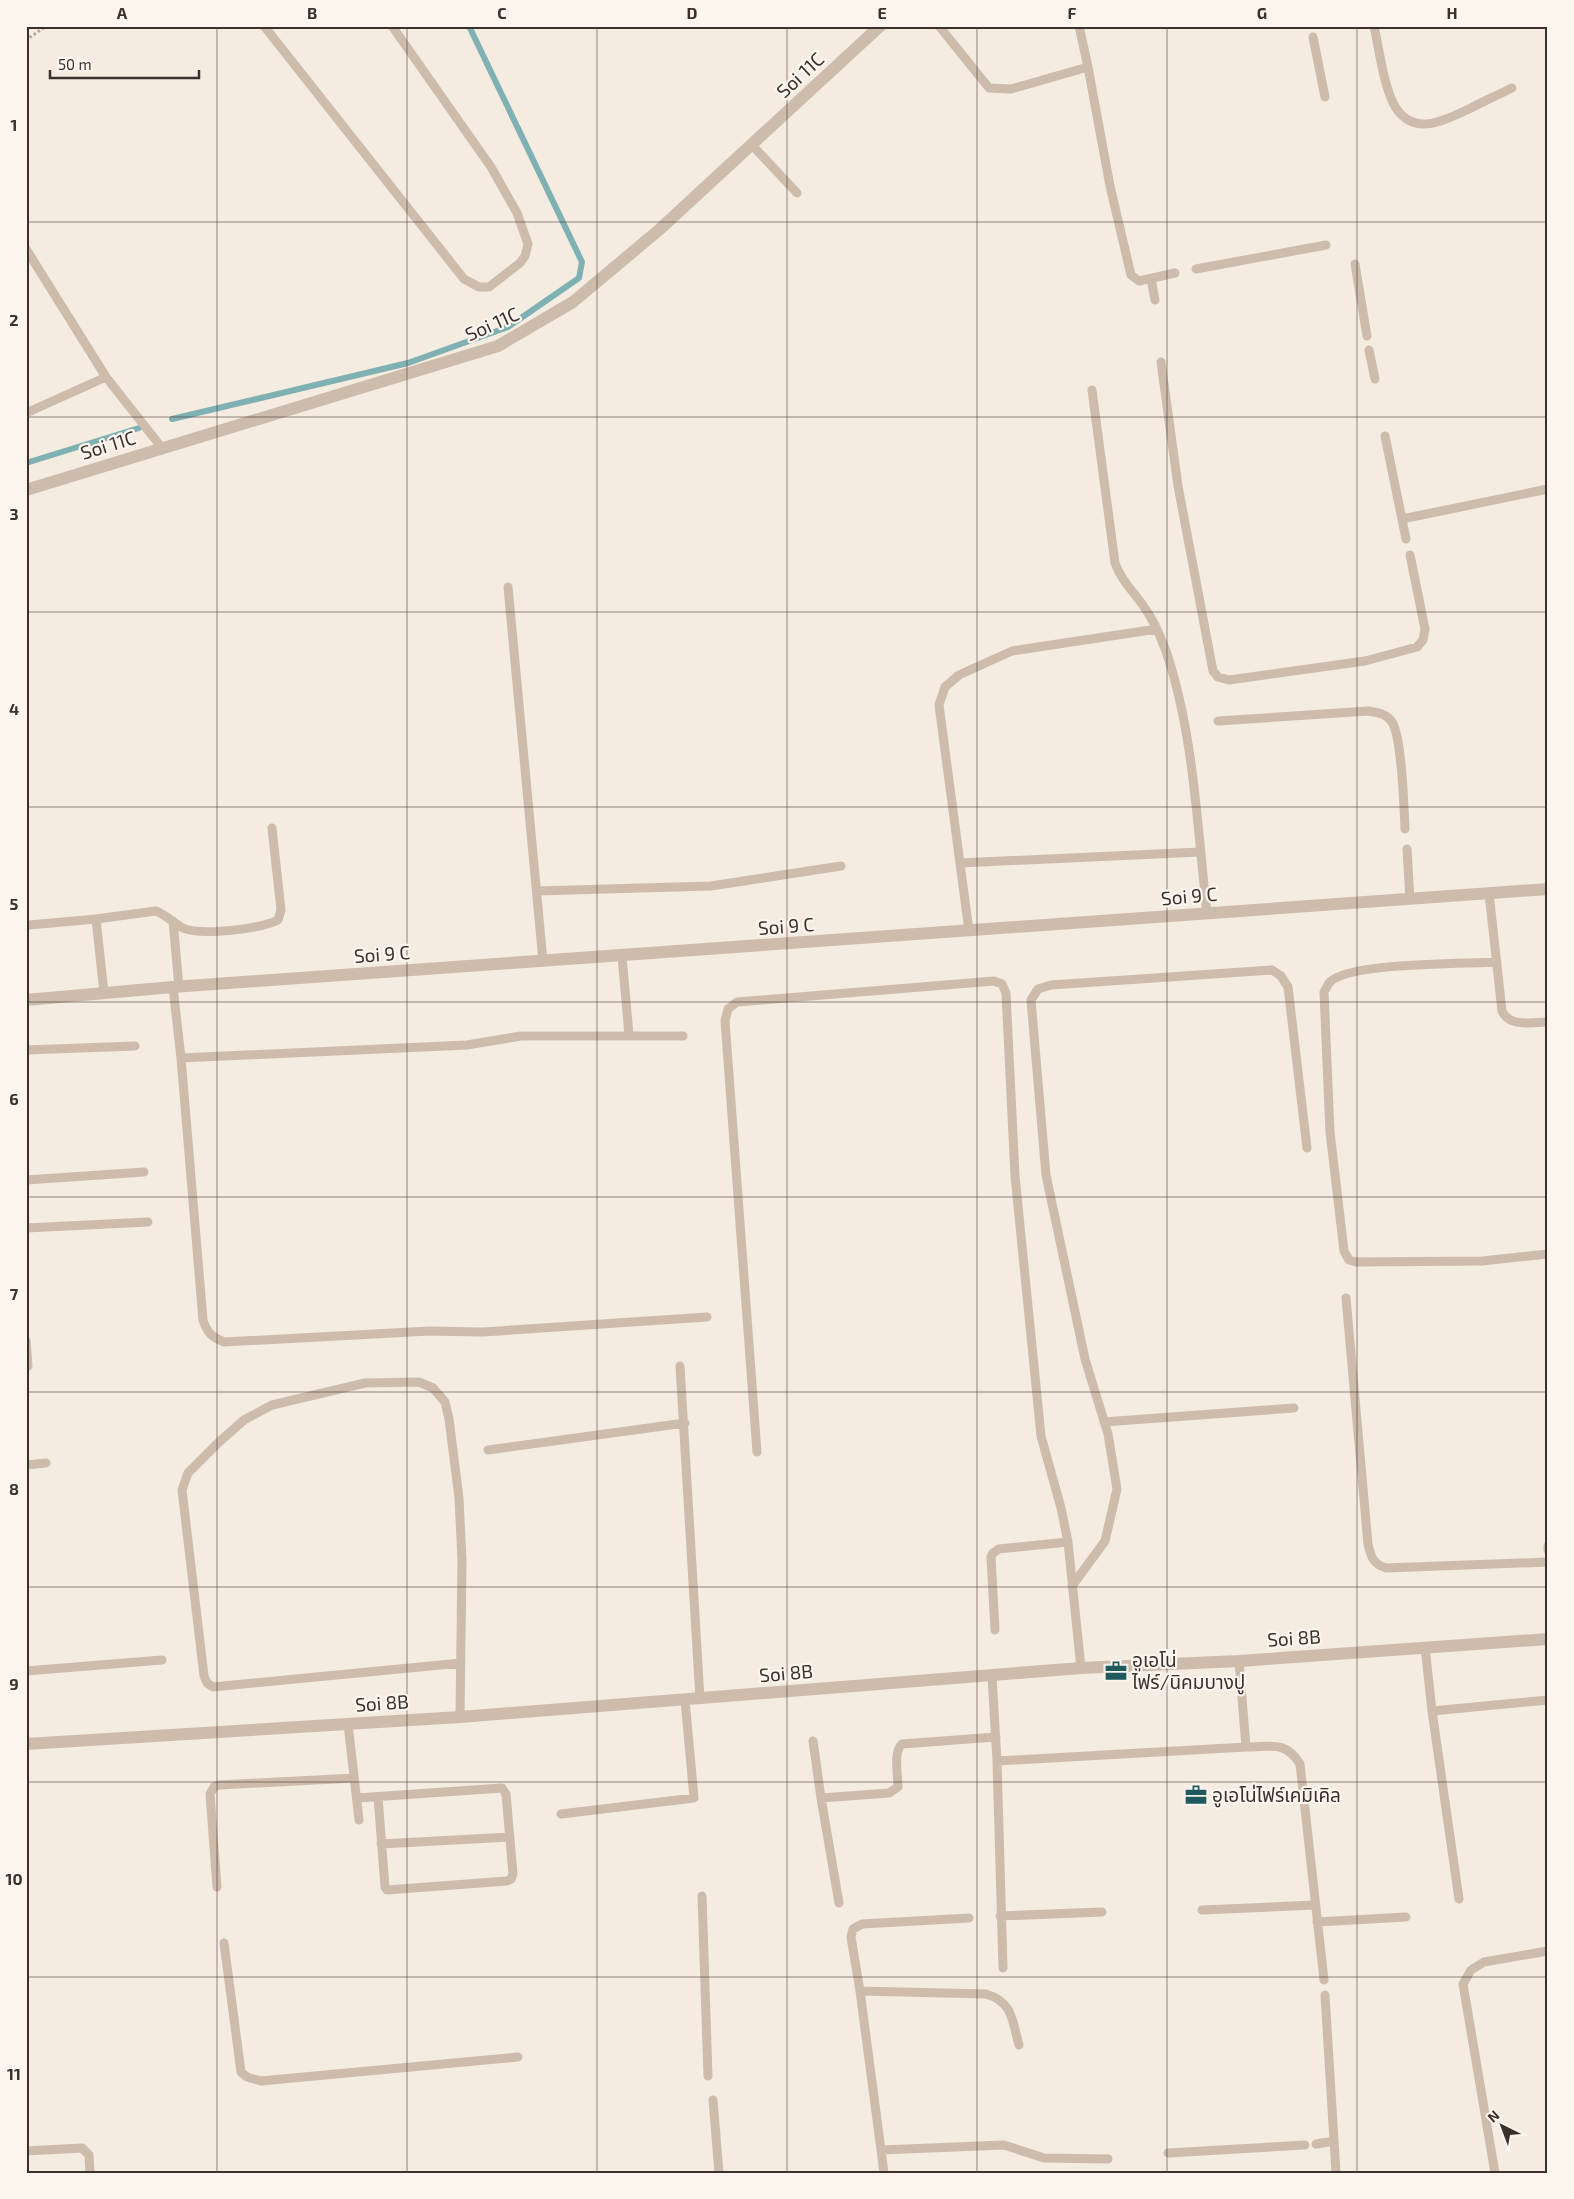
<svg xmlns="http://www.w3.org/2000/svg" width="1574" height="2199" font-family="'Exo 2','Noto Sans Thai',sans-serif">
<rect width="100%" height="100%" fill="#f4ebe1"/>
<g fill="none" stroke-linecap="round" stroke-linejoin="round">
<path stroke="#7fb0b2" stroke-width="6" d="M 172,419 L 408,363 L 508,327 L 579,278 L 582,262 L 469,26
M 26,463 L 139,428"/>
<path stroke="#b9a596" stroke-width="3" stroke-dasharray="2.5 2.5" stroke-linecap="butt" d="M 26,35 L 29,38 L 46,26"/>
<path stroke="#cdbbac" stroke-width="9" d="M 264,26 L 464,279 L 479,287 L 489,287 L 520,263 L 525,256 L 528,244 L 517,213 L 491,167 L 392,26
M 939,26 L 989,88 L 1011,89 L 1088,67 L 1079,26
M 1374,26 C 1379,48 1384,90 1396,108 C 1415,137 1446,120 1471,108 C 1484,101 1498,95 1512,88
M 1313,37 L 1325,97
M 1088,67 L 1110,186 L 1131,275 L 1139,281 L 1175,273
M 752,145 L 797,193
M 26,249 L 106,377
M 1355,264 L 1367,336
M 1196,269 L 1326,245
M 1151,279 L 1155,300
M 1369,350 L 1375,379
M 1161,362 L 1178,486 L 1213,671 L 1218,677 L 1229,680 L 1365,661 L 1417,647 L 1423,640 L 1425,629 L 1410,555
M 1092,390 L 1115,563 C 1121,580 1132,590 1142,604 C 1152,617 1160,635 1166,651 C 1194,734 1197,826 1207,913
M 26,413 L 106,377 L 162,448
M 1385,436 L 1406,539
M 1402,519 L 1548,489
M 508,587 L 543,961
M 1218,721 L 1368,711 C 1378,713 1386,713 1392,722 C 1402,738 1404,807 1405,829
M 1407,849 L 1410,900
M 960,863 L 1200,852
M 537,891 L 711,886 L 841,866
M 1489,893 L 1502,1011 C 1510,1028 1532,1022 1548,1022
M 96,919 L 156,911 C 166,915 173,923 183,928 C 201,936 260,929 278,920 L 281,910 L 272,828
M 173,921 L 179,987
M 29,925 L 96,919 L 104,993
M 969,931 L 939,705 L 945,687 L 959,675 L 1012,651 L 1157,629
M 622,956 L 629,1035
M 1497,962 C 1465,964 1350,962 1330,982 C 1328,984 1326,989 1324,992 L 1330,1132 L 1344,1251 L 1349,1260 L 1356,1262 L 1482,1261 L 1548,1254
M 173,987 L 181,1058 L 467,1045 L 521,1036 L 683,1036
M 26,1050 L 135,1046
M 181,1058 L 203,1320 C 207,1333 212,1337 224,1342 L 429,1331 L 483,1332 L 707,1317
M 26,1180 L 144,1172
M 26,1228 L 148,1222
M 1346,1298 L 1368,1544 C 1371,1557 1373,1564 1386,1568 L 1548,1562
M 26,1341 L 28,1366
M 680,1366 L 700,1699
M 1104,1422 L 1294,1408
M 488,1450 L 685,1423
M 757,1452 L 725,1021 L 728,1009 L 737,1002 L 994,981 L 1002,984 L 1006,993 L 1015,1176 L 1041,1436 L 1061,1508 L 1068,1542 L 1081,1668
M 26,1465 L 46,1463
M 1548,1546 L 1548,1550
M 1072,1586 L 1105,1541 L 1117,1489 L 1108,1434 L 1085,1359 L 1046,1175 L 1031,1000 L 1038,989 L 1051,985 L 1272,970 L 1281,976 L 1288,987 L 1307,1148
M 995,1630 L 991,1557 L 993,1553 L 999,1549 L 1068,1542
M 1425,1647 L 1432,1711 L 1459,1899
M 26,1671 L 162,1660
M 992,1676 L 997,1761
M 1432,1711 L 1548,1700
M 460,1717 L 462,1560 L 459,1498 L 449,1419 L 445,1402 L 433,1388 L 419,1382 L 365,1383 L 272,1405 L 244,1420 L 219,1442 L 188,1473 L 182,1490 L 204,1676 L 207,1683 L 213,1687 L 461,1663
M 348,1724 L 359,1820
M 813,1741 L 821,1798 L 889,1793 L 898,1787 C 898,1775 893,1752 902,1744 L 996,1737
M 1246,1747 C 1271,1747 1285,1740 1300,1764 L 1324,1980
M 357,1798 L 502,1788 L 506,1794 L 513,1874 L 511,1879 L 507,1881 L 387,1890 L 385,1887 L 378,1797
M 821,1798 L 839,1903
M 561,1814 L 694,1798 L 685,1700
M 381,1844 L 510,1837
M 217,1887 L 210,1794 L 214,1787 L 219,1785 L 354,1778
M 702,1896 L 708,2076
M 1202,1910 L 1315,1905
M 1000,1916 L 1102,1912
M 969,1918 L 862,1924 L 853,1929 L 851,1937 L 860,1991 L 986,1994 C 1013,2002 1012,2020 1019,2045
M 1317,1922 L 1406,1917
M 224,1943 L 241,2072 L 247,2077 L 261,2081 L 518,2057
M 1003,1968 L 997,1761 L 1246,1747 L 1239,1661
M 860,1991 L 881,2150
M 1325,1995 L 1336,2173
M 713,2100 L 719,2173
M 1316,2144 L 1334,2141
M 26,2151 L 82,2148 L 89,2155 L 90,2173
M 1168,2153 L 1305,2145
M 884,2173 L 881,2150 L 1004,2145 L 1044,2158 L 1108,2159
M 1495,2173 L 1463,1984 L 1471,1970 L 1484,1962 L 1548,1951"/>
<path stroke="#cdbbac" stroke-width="12" d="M 26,490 L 498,346 L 573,302 L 660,229 L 880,26"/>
<path stroke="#cdbbac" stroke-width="12" d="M 26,1000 L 173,987 L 1548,889
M 26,1744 L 460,1717 L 1081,1668 L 1239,1661 L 1548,1639"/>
</g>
<path fill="none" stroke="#3b302b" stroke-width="1" stroke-opacity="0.55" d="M 217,26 L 217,2173M 407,26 L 407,2173M 597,26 L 597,2173M 787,26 L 787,2173M 977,26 L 977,2173M 1167,26 L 1167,2173M 1357,26 L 1357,2173M 26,222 L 1548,222M 26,417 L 1548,417M 26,612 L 1548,612M 26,807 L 1548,807M 26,1002 L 1548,1002M 26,1197 L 1548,1197M 26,1392 L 1548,1392M 26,1587 L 1548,1587M 26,1782 L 1548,1782M 26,1977 L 1548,1977"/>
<defs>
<g id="office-bare" transform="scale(1.725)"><path d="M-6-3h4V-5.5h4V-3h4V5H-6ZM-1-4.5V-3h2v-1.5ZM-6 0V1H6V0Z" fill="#1f5a5e" stroke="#fbf5ee" stroke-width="2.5" paint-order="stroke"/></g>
</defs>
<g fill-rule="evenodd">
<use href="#office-bare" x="1116" y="1671"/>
<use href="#office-bare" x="1196" y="1795"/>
</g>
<g text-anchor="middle" stroke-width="4.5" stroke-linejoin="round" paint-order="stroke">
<g font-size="19" fill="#3b302b" stroke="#fbf5ee">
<text transform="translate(800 75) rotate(-43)" y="7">Soi 11C</text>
<text transform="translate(492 324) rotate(-24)" y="7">Soi 11C</text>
<text transform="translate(108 445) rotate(-17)" y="7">Soi 11C</text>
<text transform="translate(1189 896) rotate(-5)" y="7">Soi 9 C</text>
<text transform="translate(786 926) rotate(-4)" y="7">Soi 9 C</text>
<text transform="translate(382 954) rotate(-4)" y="7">Soi 9 C</text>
<text transform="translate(1294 1638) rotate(-4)" y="7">Soi 8B</text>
<text transform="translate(786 1673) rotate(-5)" y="7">Soi 8B</text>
<text transform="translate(382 1703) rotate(-4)" y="7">Soi 8B</text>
</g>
<g font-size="19" fill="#3b302b" stroke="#fbf5ee" text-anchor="start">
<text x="1132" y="1667">อูเอโน่<tspan x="1132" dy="22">ไฟร์/นิคมบางปู</tspan></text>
<text x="1212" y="1802">อูเอโน่ไฟร์เคมิเคิล</text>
</g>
</g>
<rect width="1574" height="2199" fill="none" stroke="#fbf5ee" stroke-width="55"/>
<g transform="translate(1502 2126) rotate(318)" stroke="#fbf5ee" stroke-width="4" paint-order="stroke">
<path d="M0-4L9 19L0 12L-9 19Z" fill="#3b302b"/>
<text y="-8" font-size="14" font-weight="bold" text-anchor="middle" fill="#3b302b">N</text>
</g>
<path d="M50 70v8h149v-8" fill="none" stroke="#3b302b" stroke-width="2.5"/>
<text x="58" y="70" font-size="15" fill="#3b302b" stroke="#fbf5ee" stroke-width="4" paint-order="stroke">50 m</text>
<rect x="28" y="28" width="1518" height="2144" fill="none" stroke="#3b302b" stroke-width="2"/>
<g font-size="16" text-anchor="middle" font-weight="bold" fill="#3b302b">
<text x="122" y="19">A</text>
<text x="312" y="19">B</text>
<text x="502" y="19">C</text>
<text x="692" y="19">D</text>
<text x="882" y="19">E</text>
<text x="1072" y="19">F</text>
<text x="1262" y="19">G</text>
<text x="1452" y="19">H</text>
<text x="14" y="131">1</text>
<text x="14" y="326">2</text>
<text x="14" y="520">3</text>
<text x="14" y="715">4</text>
<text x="14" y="910">5</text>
<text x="14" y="1105">6</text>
<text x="14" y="1300">7</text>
<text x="14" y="1495">8</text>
<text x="14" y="1690">9</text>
<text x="14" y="1885">10</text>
<text x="14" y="2080">11</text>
</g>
</svg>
